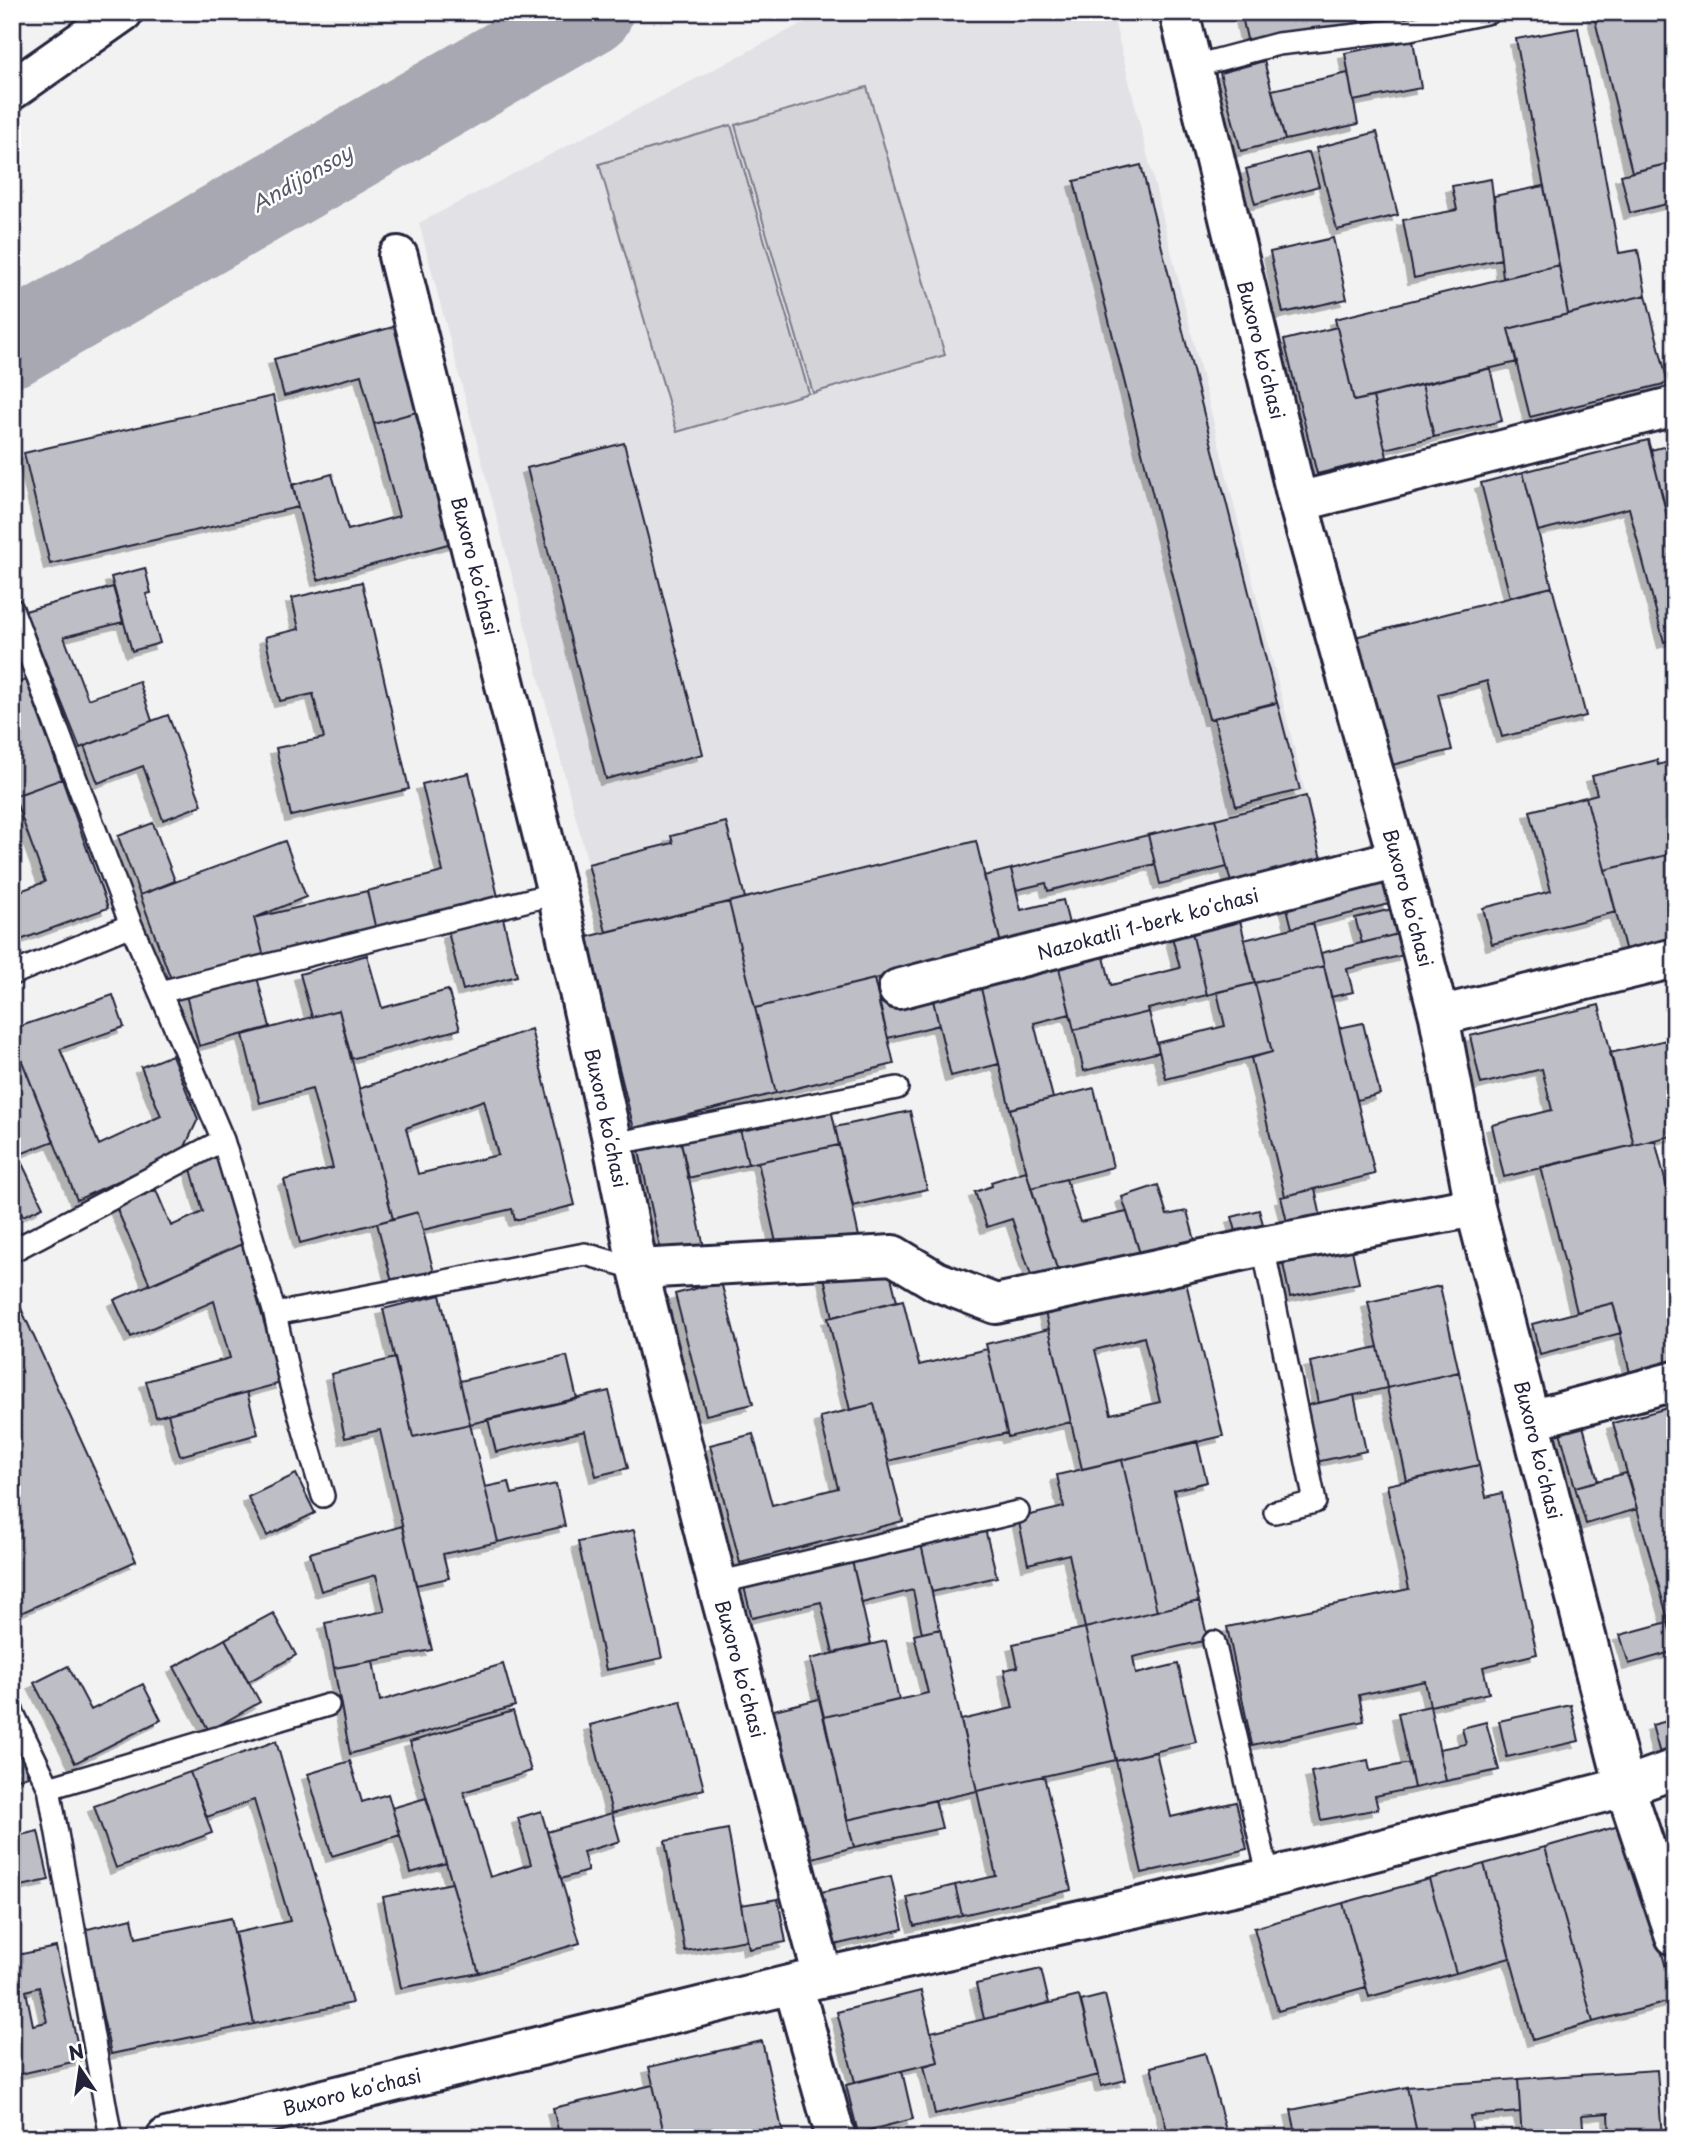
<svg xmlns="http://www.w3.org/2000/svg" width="1687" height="2150" font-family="'Playpen Sans',sans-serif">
<defs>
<filter id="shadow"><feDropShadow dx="-6" dy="6" stdDeviation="0" flood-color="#0004"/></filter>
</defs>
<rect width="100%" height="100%" fill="#f2f2f3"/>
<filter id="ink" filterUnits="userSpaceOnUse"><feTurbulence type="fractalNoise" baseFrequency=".0143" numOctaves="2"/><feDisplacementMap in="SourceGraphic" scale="14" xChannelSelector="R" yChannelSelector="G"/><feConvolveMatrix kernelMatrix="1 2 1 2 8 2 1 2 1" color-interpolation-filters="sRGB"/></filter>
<g filter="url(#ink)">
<path fill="#e2e2e6" d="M 824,12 L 1112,12 L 1306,796 L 984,876 L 976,842 L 606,932 L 419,223 Z"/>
<path fill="#d3d3d8" stroke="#7a7a8a" stroke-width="2" d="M 867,87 L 945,355 L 813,393 L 735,125 Z
M 731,125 L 809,393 L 677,432 L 599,164 Z"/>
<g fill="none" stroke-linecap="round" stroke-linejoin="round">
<path stroke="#a8a8b2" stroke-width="84" d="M 12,345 L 591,12"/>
</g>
<path fill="#bebec6" stroke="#22223b" stroke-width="2" fill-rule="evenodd" filter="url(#shadow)" d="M 1241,12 L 1401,12 L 1249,48 Z
M 1593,12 L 1671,12 L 1675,26 L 1675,162 L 1632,172 Z
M 1578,28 L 1619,253 L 1638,250 L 1646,295 L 1568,314 L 1516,39 Z
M 1413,40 L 1421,88 L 1353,101 L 1345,53 Z
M 1264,61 L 1285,140 L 1241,151 L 1220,73 Z
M 1348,73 L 1358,124 L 1285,140 L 1272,90 Z
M 1377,132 L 1398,215 L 1337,230 L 1316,148 Z
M 1309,152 L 1319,186 L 1255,204 L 1246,169 Z
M 1675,162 L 1675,202 L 1630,213 L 1621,175 Z
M 1141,165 L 1277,703 L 1209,719 L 1074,181 Z
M 1491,179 L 1501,259 L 1414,278 L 1403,220 L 1457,210 L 1452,186 Z
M 1544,186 L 1559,265 L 1503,278 L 1494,196 Z
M 1333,238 L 1347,299 L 1283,313 L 1270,252 Z
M 1559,265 L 1568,314 L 1508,329 L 1517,362 L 1354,401 L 1335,319 Z
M 1646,295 L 1668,383 L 1530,417 L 1508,329 Z
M 397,326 L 420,411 L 374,424 L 361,375 L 284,396 L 274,359 Z
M 1337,327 L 1354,401 L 1373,397 L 1387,457 L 1317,474 L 1284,340 Z
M 1490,368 L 1502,421 L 1434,437 L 1422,384 Z
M 1422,384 L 1434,437 L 1385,449 L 1373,397 Z
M 273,396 L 298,507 L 50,564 L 24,453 Z
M 420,411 L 455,542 L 318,580 L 292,485 L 332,474 L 348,530 L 399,516 L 374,424 Z
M 1648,440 L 1675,544 L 1675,639 L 1664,642 L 1629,508 L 1538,531 L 1523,472 Z
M 624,443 L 703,754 L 606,779 L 527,468 Z
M 1675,444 L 1675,514 L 1667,516 L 1651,450 Z
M 1523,472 L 1552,587 L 1510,597 L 1481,483 Z
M 145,568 L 151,593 L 146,594 L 160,643 L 132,651 L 111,577 Z
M 362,582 L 409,789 L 291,816 L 276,748 L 324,738 L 313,694 L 280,701 L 265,637 L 299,629 L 292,598 Z
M 113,587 L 123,622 L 64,637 L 88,699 L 139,681 L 152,721 L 80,748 L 25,611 Z
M 1552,587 L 1586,716 L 1502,737 L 1487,681 L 1438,694 L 1452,750 L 1388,766 L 1355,637 Z
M 26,680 L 62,779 L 12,797 L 12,685 Z
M 1277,702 L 1300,790 L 1236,806 L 1214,718 Z
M 168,715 L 202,805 L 163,820 L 143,766 L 98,783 L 84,746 Z
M 1657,760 L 1658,765 L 1675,760 L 1675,853 L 1605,870 L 1586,797 L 1597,794 L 1592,776 Z
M 469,773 L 499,901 L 376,930 L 367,891 L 443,872 L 422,784 Z
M 62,779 L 108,908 L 12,943 L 12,894 L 45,882 L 14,796 Z
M 1306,796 L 1323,868 L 1233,891 L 1215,819 Z
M 1586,797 L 1616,912 L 1492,944 L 1483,908 L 1551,891 L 1530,811 Z
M 1215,819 L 1227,867 L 1160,884 L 1148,835 Z
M 726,822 L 745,898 L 606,932 L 588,864 L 673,843 L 671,836 Z
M 153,823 L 175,881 L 140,895 L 118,836 Z
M 1148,835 L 1155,864 L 1048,891 L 1046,883 L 1016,890 L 1011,869 Z
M 285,841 L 306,897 L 254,918 L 264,957 L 171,979 L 140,895 Z
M 976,841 L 1002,948 L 755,1008 L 729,902 Z
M 1675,853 L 1675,943 L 1627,956 L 1605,870 Z
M 1011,869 L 1021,910 L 1063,900 L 1071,932 L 1002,948 L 984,876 Z
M 1382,876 L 1389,904 L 1292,928 L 1285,900 Z
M 367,891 L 376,930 L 264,957 L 254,918 Z
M 729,902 L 776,1093 L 634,1129 L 587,937 Z
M 1392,909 L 1398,934 L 1362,943 L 1355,918 Z
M 1238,912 L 1255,983 L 1207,995 L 1190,924 Z
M 503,918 L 517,976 L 463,990 L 448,932 Z
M 1313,923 L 1324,966 L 1255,983 L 1244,940 Z
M 1190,924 L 1207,995 L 1148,1009 L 1149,1012 L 1074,1030 L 1057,960 L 1102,949 L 1111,985 L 1180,968 L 1170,929 Z
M 1398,934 L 1404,955 L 1347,969 L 1353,992 L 1331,997 L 1321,953 Z
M 367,955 L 382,1008 L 448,990 L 460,1029 L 351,1059 L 339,1010 L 312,1017 L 300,974 Z
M 1057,960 L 1070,1014 L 1034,1023 L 1053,1098 L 1010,1109 L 979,980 Z
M 1324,966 L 1375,1174 L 1285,1196 L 1251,1058 L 1272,1052 L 1255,983 Z
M 257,977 L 270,1027 L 199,1046 L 186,995 Z
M 874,979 L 894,1064 L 776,1093 L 755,1008 Z
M 979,980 L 999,1064 L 951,1076 L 931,992 Z
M 1255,983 L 1272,1052 L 1166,1079 L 1157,1043 L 1225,1026 L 1217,992 Z
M 931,992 L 939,1025 L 888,1038 L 879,1004 Z
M 113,995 L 124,1027 L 60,1049 L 99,1145 L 161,1116 L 141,1067 L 172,1055 L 198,1119 L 183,1151 L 77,1200 L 12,1036 L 12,1029 Z
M 1599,1005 L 1634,1145 L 1504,1177 L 1492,1125 L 1552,1110 L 1542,1069 L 1481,1084 L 1470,1036 Z
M 339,1010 L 393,1219 L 300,1243 L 284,1180 L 333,1168 L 312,1089 L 260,1103 L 243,1035 Z
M 1149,1012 L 1159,1052 L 1084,1071 L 1074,1030 Z
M 1363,1023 L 1380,1094 L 1357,1100 L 1339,1028 Z
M 531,1029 L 575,1205 L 515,1220 L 512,1209 L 423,1230 L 418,1212 L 393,1219 L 359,1089 ZM 484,1100 L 498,1155 L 418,1174 L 406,1128 Z
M 12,1036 L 54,1141 L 18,1155 L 12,1140 Z
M 1675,1038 L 1675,1135 L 1634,1145 L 1610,1053 Z
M 1094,1088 L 1113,1167 L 1031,1188 L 1010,1109 Z
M 831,1109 L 839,1145 L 748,1164 L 740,1129 Z
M 910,1111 L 927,1189 L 853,1206 L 835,1127 Z
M 740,1129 L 748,1164 L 688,1178 L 681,1142 Z
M 1655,1140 L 1675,1220 L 1675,1366 L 1631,1377 L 1613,1303 L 1577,1312 L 1541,1167 Z
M 681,1142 L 704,1247 L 662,1256 L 639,1151 Z
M 839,1145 L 860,1241 L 777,1247 L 758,1162 Z
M 216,1153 L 242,1244 L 150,1285 L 116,1207 L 156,1190 L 171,1226 L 203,1212 L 191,1169 Z
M 18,1155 L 43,1207 L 23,1216 L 12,1194 L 12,1157 Z
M 1026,1171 L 1060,1278 L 1034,1284 L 1012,1219 L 987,1227 L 975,1192 L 992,1186 L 991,1182 Z
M 1066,1179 L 1080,1222 L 1127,1212 L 1143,1263 L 1060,1278 L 1031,1188 Z
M 1158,1185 L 1167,1215 L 1187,1211 L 1198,1251 L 1143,1263 L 1122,1197 Z
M 1315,1189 L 1321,1217 L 1288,1226 L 1281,1197 Z
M 1259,1210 L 1265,1231 L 1238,1238 L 1232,1217 Z
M 418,1212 L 435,1276 L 393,1286 L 377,1223 Z
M 1350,1240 L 1359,1283 L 1290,1297 L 1281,1254 Z
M 242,1244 L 281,1383 L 156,1417 L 146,1381 L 230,1358 L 214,1301 L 131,1337 L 114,1300 Z
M 887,1261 L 897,1301 L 833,1317 L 824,1277 Z
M 1184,1274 L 1223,1436 L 1082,1469 L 1044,1308 ZM 1144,1337 L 1160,1402 L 1111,1414 L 1095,1350 Z
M 721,1282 L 753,1404 L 706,1415 L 675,1294 Z
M 1440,1286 L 1459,1372 L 1387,1388 L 1368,1302 Z
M 14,1293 L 136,1561 L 12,1617 L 12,1294 Z
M 440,1295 L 470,1424 L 413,1437 L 383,1309 Z
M 903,1300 L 919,1365 L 987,1349 L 1007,1433 L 888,1461 L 874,1404 L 850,1410 L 828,1318 Z
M 1613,1303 L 1621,1333 L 1540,1354 L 1532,1324 Z
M 1049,1329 L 1071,1422 L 1008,1437 L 986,1344 Z
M 1378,1347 L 1387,1388 L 1318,1403 L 1310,1362 Z
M 567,1356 L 577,1399 L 470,1424 L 460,1381 Z
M 395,1358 L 413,1437 L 470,1424 L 498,1542 L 443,1554 L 449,1578 L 416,1585 L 380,1430 L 345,1438 L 331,1374 Z
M 1459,1372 L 1479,1465 L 1407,1481 L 1387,1388 Z
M 609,1391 L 628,1468 L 596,1476 L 585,1431 L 496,1452 L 488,1419 Z
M 247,1392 L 258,1434 L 180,1456 L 168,1414 Z
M 1354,1395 L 1366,1451 L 1316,1462 L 1304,1406 Z
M 874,1404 L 903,1521 L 740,1563 L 710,1445 L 753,1434 L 772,1505 L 838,1488 L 820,1417 Z
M 1675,1406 L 1675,1644 L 1613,1423 Z
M 1579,1411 L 1598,1481 L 1575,1487 L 1556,1417 Z
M 1197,1441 L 1207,1482 L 1174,1490 L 1199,1601 L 1157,1611 L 1122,1460 Z
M 1122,1460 L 1157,1611 L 1085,1628 L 1069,1554 L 1028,1564 L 1018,1518 L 1064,1507 L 1057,1475 Z
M 1479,1465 L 1486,1497 L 1502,1493 L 1537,1654 L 1483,1667 L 1489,1693 L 1430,1706 L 1425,1681 L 1359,1695 L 1364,1721 L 1252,1745 L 1227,1627 L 1409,1589 L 1387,1485 Z
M 1626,1473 L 1637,1509 L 1586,1524 L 1575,1487 Z
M 296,1474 L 315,1513 L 267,1536 L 248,1497 Z
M 509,1482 L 512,1494 L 556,1484 L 565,1526 L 498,1542 L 485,1487 Z
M 402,1526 L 432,1650 L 334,1668 L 325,1623 L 385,1611 L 376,1575 L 321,1591 L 310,1553 Z
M 985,1529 L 997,1577 L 932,1592 L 921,1544 Z
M 634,1530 L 662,1658 L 606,1670 L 578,1542 Z
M 921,1544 L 940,1629 L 922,1633 L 913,1590 L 862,1603 L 852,1561 Z
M 852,1561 L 871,1644 L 833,1653 L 821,1602 L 752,1618 L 744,1587 Z
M 1199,1601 L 1208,1640 L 1133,1657 L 1136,1674 L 1178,1664 L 1196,1742 L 1116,1761 L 1085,1628 Z
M 273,1613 L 296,1655 L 248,1682 L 225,1639 Z
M 1668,1622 L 1675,1651 L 1629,1664 L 1620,1635 Z
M 1085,1628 L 1116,1760 L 977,1791 L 961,1720 L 1013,1708 L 1004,1670 L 1018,1667 L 1013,1644 Z
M 940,1629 L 977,1791 L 847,1820 L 824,1717 L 928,1693 L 914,1635 Z
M 225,1639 L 260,1702 L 209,1731 L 174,1667 Z
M 886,1641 L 899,1700 L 824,1717 L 810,1659 Z
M 373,1661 L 380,1701 L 503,1664 L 515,1706 L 350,1754 L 334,1668 Z
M 68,1666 L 91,1710 L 143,1684 L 161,1720 L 75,1763 L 34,1683 Z
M 819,1699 L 854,1847 L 809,1859 L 774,1710 Z
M 681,1701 L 704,1789 L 612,1813 L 590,1725 Z
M 1571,1705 L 1579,1741 L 1507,1757 L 1499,1721 Z
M 1430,1706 L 1446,1781 L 1414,1788 L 1398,1713 Z
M 513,1711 L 531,1771 L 464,1792 L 490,1877 L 531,1864 L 518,1818 L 541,1811 L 580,1943 L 479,1973 L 410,1742 Z
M 1675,1719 L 1675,1750 L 1660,1754 L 1652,1725 Z
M 1486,1722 L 1499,1770 L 1446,1781 L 1439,1749 L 1466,1744 L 1462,1728 Z
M 276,1741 L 352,2003 L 254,2024 L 235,1933 L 290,1921 L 254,1800 L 207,1817 L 190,1772 Z
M 19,1750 L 28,1776 L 12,1781 L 12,1752 Z
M 1156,1752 L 1171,1817 L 1236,1802 L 1247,1849 L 1142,1873 L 1116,1761 Z
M 1368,1760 L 1370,1771 L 1409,1763 L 1414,1788 L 1375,1796 L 1378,1809 L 1321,1820 L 1311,1772 Z
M 350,1761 L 362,1802 L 388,1794 L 400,1835 L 332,1856 L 308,1774 Z
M 190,1772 L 212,1833 L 116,1868 L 94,1806 Z
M 1044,1776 L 1071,1890 L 962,1915 L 955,1885 L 996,1876 L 977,1791 Z
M 426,1798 L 446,1863 L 411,1873 L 392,1808 Z
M 935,1800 L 942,1828 L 854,1847 L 847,1820 Z
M 612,1813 L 620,1841 L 583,1852 L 588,1871 L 561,1879 L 547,1832 Z
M 1626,1824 L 1675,2000 L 1593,2022 L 1545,1847 Z
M 728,1829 L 747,1940 L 685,1951 L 665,1841 Z
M 38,1831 L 49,1880 L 12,1888 L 12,1837 Z
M 1545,1847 L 1593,2022 L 1533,2040 L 1484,1864 Z
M 1484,1864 L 1510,1958 L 1456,1973 L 1429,1879 Z
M 891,1876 L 903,1929 L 830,1946 L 817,1893 Z
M 1429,1879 L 1456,1973 L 1369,1997 L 1343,1903 Z
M 452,1883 L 479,1973 L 401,1988 L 383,1897 Z
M 955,1885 L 962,1915 L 914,1926 L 907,1897 Z
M 778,1899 L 786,1942 L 749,1949 L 741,1905 Z
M 1343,1903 L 1366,1987 L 1278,2011 L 1254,1928 Z
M 132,1918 L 136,1938 L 231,1918 L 254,2024 L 111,2054 L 84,1930 Z
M 56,1947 L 81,2060 L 12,2076 L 12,1956 ZM 39,1987 L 47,2022 L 33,2025 L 26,1991 Z
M 1041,1969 L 1049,2003 L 984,2019 L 976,1984 Z
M 921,1991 L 938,2062 L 855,2082 L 837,2012 Z
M 1105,1995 L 1126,2080 L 1101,2086 L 1081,2001 Z
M 1079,1996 L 1099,2075 L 935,2114 L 924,2066 L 938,2062 L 931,2032 Z
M 762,2041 L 784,2138 L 665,2138 L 649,2067 Z
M 1205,2053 L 1228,2138 L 1169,2138 L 1151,2067 Z
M 1657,2070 L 1662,2138 L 1610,2138 L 1609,2113 L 1582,2115 L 1584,2138 L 1522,2138 L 1518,2079 Z
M 902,2071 L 913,2119 L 858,2133 L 846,2085 Z
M 1518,2079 L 1520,2112 L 1470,2116 L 1474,2138 L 1418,2138 L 1407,2087 Z
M 653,2085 L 665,2138 L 560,2138 L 553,2108 Z
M 1407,2087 L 1418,2138 L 1297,2138 L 1291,2110 Z
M 558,2129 L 560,2138 L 519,2138 Z"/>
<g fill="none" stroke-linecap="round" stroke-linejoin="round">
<g stroke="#22223b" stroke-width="26">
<path id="service" d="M 1191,67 L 1278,44 L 1410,29 L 1490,12
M 12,609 L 131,925 L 160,992 L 557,893
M 12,974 L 131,925
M 160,992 L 223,1140 L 275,1314 L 290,1382 L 323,1496
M 613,1144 L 897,1088
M 1263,1246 L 1315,1502 L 1275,1512
M 12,1251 L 223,1140
M 275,1314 L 585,1254 L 638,1269
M 717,1583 L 1018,1512
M 1214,1642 L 1269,1878
M 12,1711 L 49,1788 L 111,2138
M 49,1788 L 328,1705"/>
</g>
<g stroke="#22223b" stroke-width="44">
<path id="minor" d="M 1179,12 L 1298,502 L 1398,859 L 1439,1016 L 1475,1207 L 1625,1787 L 1675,1936
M 398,256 L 557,893 L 613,1144 L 638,1269 L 717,1583 L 823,1977
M 1298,502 L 1675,406
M 898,989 L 1398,859
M 1439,1016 L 1675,958
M 638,1269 L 893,1255 L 936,1281 L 996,1304 L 1263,1246 L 1475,1207
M 1530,1420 L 1675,1381
M 793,1984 L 836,2138
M 166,2138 L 793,1984 L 1269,1878 L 1625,1787 L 1675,1769"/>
</g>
<g stroke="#22223b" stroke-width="44">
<path id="secondary" d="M 12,90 L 123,12"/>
</g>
<use href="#service" stroke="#fff" stroke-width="21"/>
<use href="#minor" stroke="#fff" stroke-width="38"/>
<use href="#secondary" stroke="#fff" stroke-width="38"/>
</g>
</g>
<g text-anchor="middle" stroke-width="5" stroke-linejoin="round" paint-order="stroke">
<g font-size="19" fill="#22223b" stroke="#fff">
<text transform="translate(1261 350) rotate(76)" y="7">Buxoro koʻchasi</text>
<text transform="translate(475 566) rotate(76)" y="7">Buxoro koʻchasi</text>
<text transform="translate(1408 898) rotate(75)" y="7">Buxoro koʻchasi</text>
<text transform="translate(1148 924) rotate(-15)" y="7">Nazokatli 1-berk koʻchasi</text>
<text transform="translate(606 1118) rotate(78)" y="7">Buxoro koʻchasi</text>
<text transform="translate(1538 1450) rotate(76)" y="7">Buxoro koʻchasi</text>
<text transform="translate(740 1669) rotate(75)" y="7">Buxoro koʻchasi</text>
<text transform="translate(352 2092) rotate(-14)" y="7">Buxoro koʻchasi</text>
</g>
<g font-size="21" font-style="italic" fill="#58586b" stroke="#fff">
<text transform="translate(302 179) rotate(-30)" y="7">Andijonsoy</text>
</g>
</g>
<rect width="1687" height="2150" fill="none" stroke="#fff" stroke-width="42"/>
<rect x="21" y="21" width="1645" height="2108" fill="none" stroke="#22223b" stroke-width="2.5" filter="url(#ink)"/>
<g transform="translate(80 2069) rotate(347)" stroke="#ffffff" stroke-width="5" paint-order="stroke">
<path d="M0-5L12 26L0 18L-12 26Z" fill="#22223b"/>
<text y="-10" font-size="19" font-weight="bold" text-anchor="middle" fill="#22223b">N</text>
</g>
</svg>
